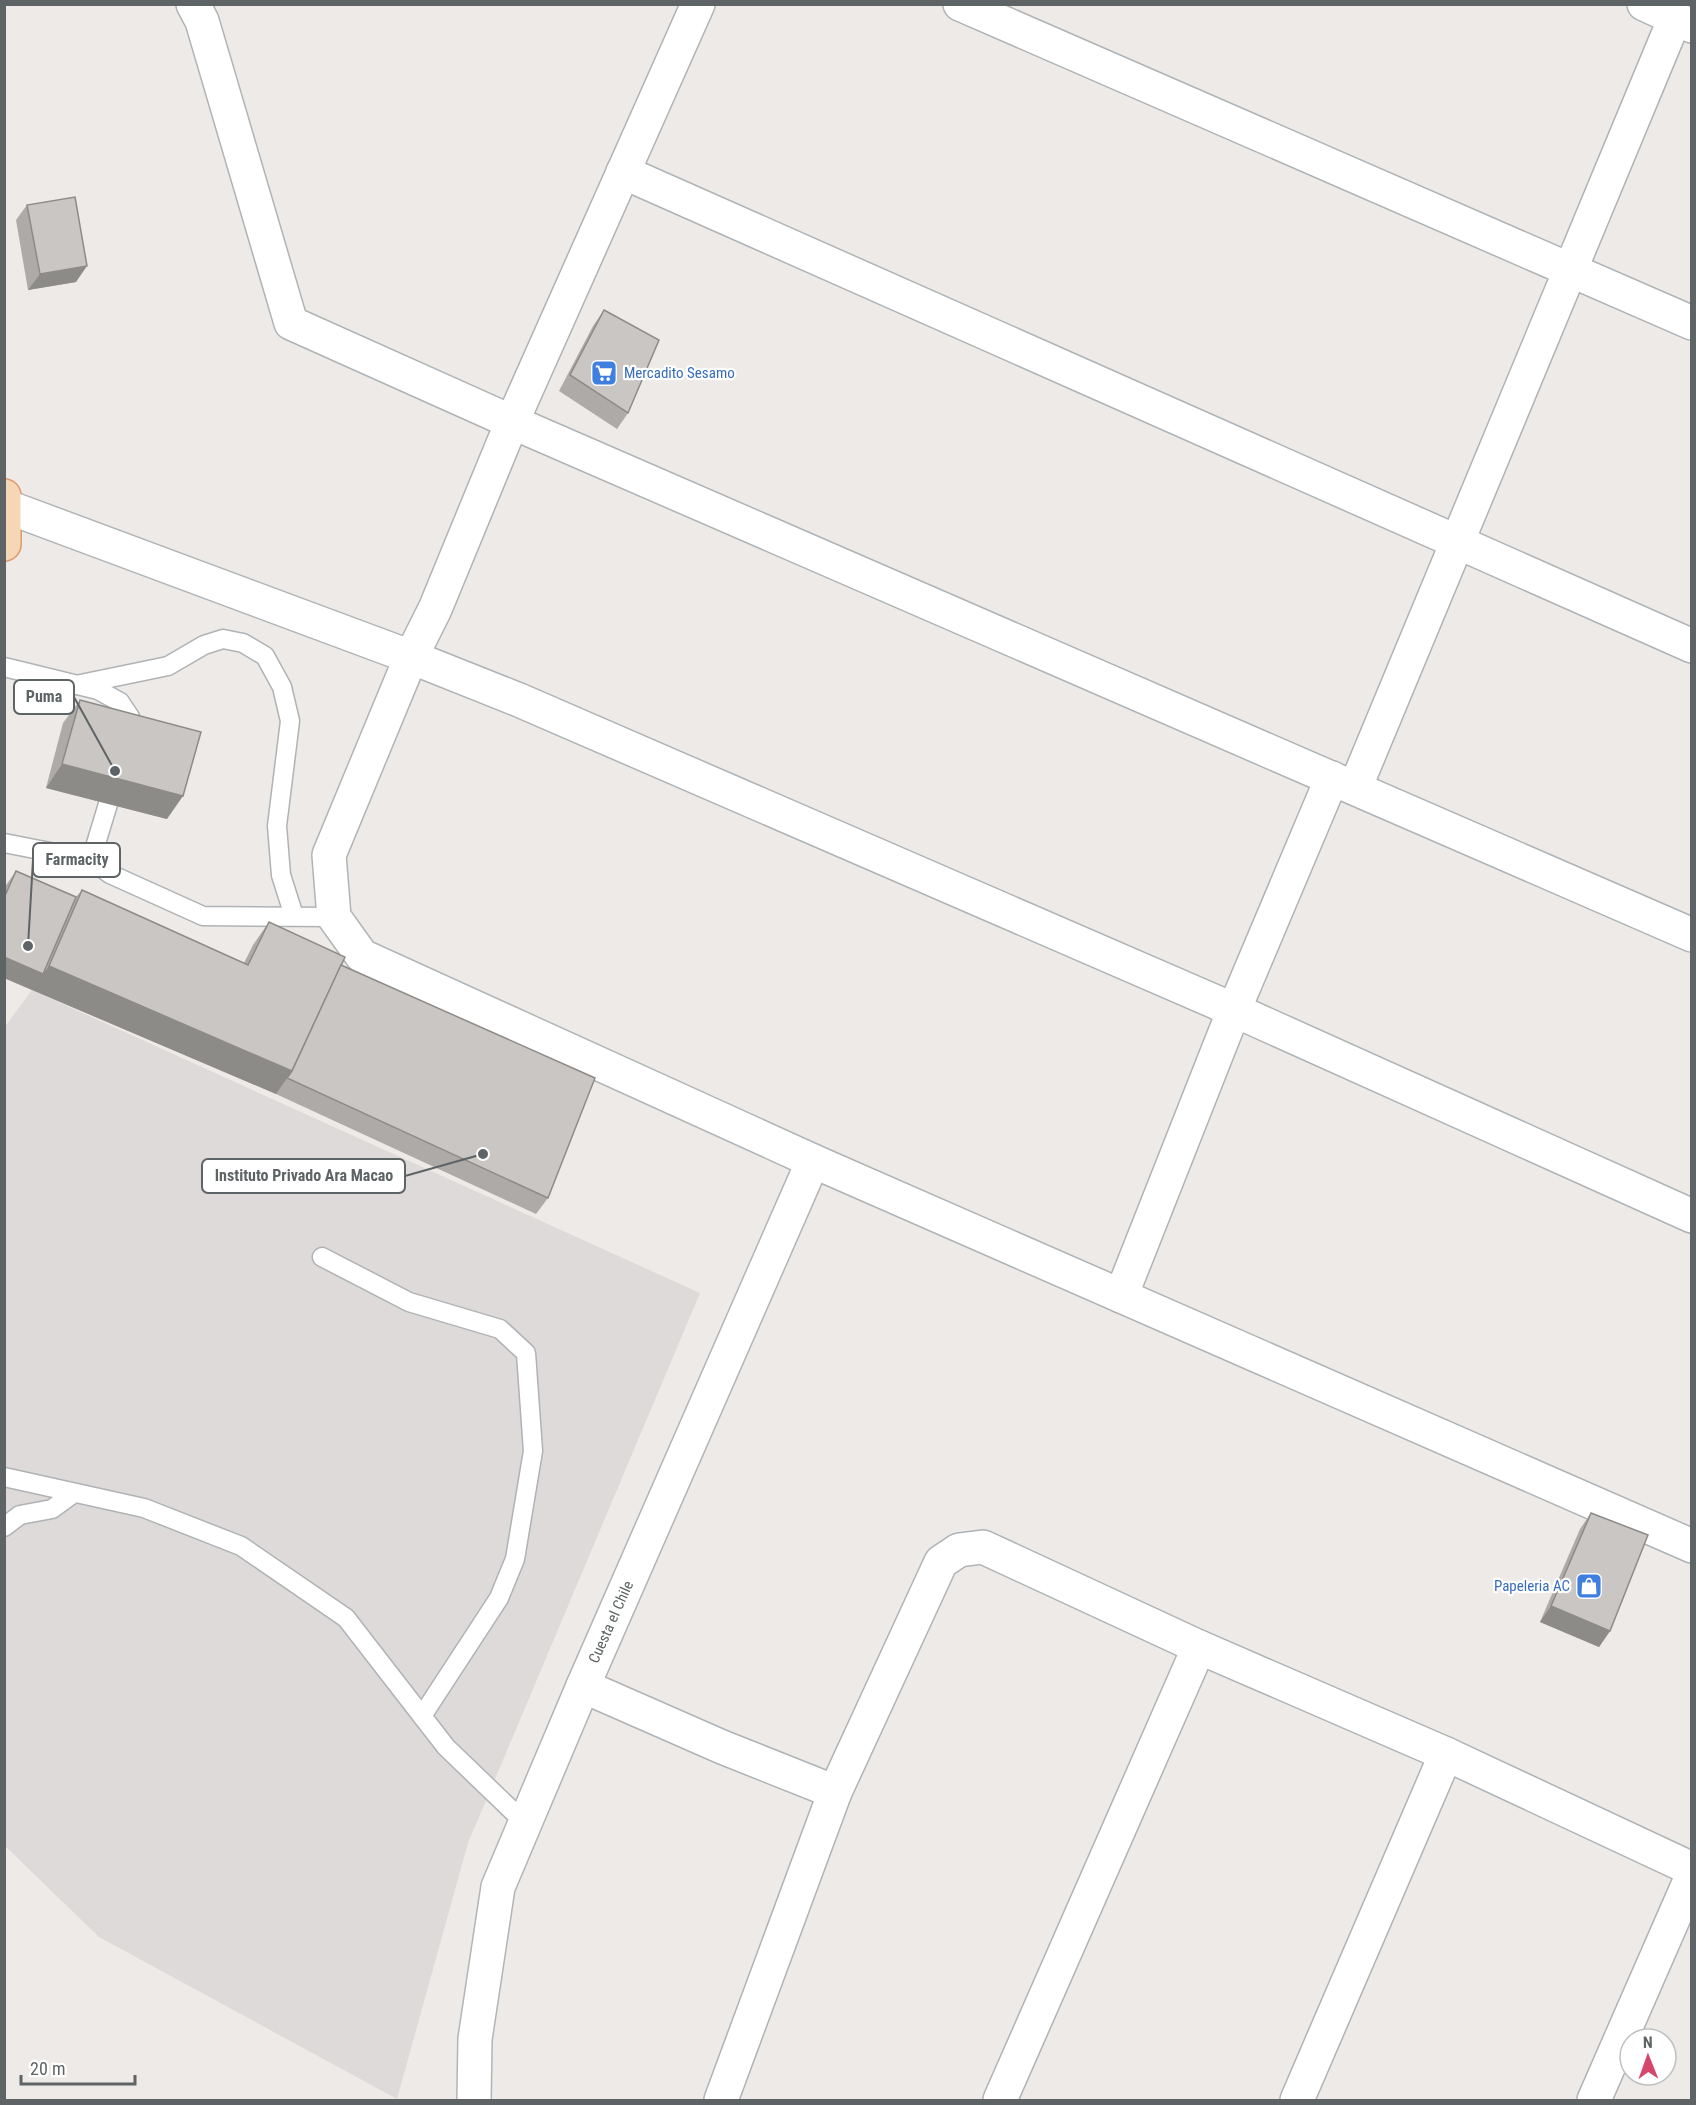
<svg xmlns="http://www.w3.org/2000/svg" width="1696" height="2105" viewBox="0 0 1696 2105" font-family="'Roboto Condensed',sans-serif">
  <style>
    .industrial { fill: #dedad9 }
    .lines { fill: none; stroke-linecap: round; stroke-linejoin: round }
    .service-casing { stroke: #afb3b5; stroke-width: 21 }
    .minor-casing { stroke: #afb3b5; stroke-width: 36 }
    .secondary-casing { stroke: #b1b5b7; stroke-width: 36 }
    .primary-casing { stroke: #e09a6e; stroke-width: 36 }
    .service { stroke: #fff; stroke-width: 18 }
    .minor { stroke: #fff; stroke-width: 33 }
    .secondary { stroke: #fff; stroke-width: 33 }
    .primary { stroke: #f5d6b5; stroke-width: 33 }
    .wall { fill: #aeaaa8 }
    .shaded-wall { fill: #8d8b88 }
    .building { fill: #cac6c3; stroke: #8d8b88; stroke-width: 1.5 }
    .labels { text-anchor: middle; stroke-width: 4.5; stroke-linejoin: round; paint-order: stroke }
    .shop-label { font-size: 15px; fill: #366cbe; stroke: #fff; text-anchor: start }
    .street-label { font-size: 15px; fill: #5e6465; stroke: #fff }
    .leader { fill: none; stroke: #5e6465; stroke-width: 2 }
    .callout-dot { fill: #5e6465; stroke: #fff; stroke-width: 2 }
    .callout { fill: #fff; stroke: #5e6465; stroke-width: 2 }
    .callout-label { font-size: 16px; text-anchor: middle; font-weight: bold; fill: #5e6465 }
  </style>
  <rect width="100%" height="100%" fill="#eeeae7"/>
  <!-- industrial -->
  <polygon class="industrial" points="32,990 700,1293 468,1843 397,2099 99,1937 5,1846 4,1028"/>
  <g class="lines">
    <defs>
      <g id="service">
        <polyline points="4,667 98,690 120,702 130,717 127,735"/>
        <polyline points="76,685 168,666 204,645 223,639 243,643 265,656 282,687 290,721 277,826 281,875 294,916"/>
        <polyline points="4,843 91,860 110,874 203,916 334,917"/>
        <polyline points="91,860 108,804"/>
        <polyline points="322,1257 409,1302 500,1329 526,1353 533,1451 515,1559 499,1598 422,1716"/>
        <polyline points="4,1477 144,1508 241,1546 346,1618 446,1747 525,1823"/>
        <polyline points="4,1527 20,1515 52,1509 74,1493"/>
      </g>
      <g id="minor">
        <polyline points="193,4 202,21 291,323 512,422 1692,935"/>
        <polyline points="698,4 512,422 435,609 411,657 519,700 1234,1010 1692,1216"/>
        <polyline points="960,4 1692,323"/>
        <polyline points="1644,4 1692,26"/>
        <polyline points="623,172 1692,646"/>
        <polyline points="1355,788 1675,18"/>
        <polyline points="813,1161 1692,1546"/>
        <polyline points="1121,1296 1234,1010 1332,778"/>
        <polyline points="583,1686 722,1747 835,1792"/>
        <polyline points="721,2100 835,1792 941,1562 959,1550 983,1547 1199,1647 1446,1754 1692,1869"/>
        <polyline points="1000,2100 1199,1647"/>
        <polyline points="1297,2100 1446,1754"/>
        <polyline points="1594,2100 1692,1876"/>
      </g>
      <polyline id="secondary" points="5,506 411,657 329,855 334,917 362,956 813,1161 583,1686 498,1887 475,2039 474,2100"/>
      <polyline id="primary" points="4,496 4,544"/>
    </defs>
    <!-- service casing -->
    <use href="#service" class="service-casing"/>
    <!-- minor casing -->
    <use href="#minor" class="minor-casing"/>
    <!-- secondary casing -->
    <use href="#secondary" class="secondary-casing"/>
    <!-- primary casing -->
    <use href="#primary" class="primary-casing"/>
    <!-- service -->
    <use href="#service" class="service"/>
    <!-- minor -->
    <use href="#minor" class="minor"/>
    <!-- secondary -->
    <use href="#secondary" class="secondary"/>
    <!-- primary -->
    <use href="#primary" class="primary"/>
  </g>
  <!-- wall -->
  <g class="wall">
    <polygon points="27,205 76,282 28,290 16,220"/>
    <polygon points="604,310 628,413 617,429 559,391 593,326"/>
    <polygon points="80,700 167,819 46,788 63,723"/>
    <polygon points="16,871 76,897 82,890 244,963 253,945 269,922 341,965 548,1198 536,1214 276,1094 4,978 4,888"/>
    <polygon points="1591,1513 1610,1631 1599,1647 1540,1622 1580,1529"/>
  </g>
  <!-- shaded-wall -->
  <g class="shaded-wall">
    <polygon points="87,266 76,282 28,290 40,274"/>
    <polygon points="62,764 183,796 167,819 46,788"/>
    <polygon points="4,957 43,974 49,966 292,1071 276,1094 4,978"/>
    <polygon points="1551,1606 1610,1631 1599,1647 1540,1622"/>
  </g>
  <!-- building -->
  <g class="building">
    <polygon points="75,197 87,266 40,274 27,205"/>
    <polygon points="604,310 659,340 628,413 570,375"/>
    <polygon points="80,700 201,732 183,796 62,764"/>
    <polygon points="16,871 76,897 43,974 4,957 4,898"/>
    <polygon points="82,890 248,965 269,922 345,957 292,1071 49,966"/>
    <polygon points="341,965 595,1078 548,1198 287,1078 292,1071"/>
    <polygon points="1591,1513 1648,1535 1610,1631 1551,1606"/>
  </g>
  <!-- icons -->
  <defs>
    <symbol id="supermarket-square" viewBox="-11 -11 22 22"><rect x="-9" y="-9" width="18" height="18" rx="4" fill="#3f7fe0" stroke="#fff"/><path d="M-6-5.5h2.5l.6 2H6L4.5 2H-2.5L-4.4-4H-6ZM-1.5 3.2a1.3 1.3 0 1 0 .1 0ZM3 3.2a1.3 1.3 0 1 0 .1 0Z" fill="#fff"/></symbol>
    <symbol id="shop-square" viewBox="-11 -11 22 22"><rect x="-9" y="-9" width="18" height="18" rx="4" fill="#3f7fe0" stroke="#fff"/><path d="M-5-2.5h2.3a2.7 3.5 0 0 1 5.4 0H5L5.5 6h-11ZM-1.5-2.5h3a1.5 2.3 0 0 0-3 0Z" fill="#fff"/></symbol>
  </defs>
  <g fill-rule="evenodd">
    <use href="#supermarket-square" x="589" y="358" width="30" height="30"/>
    <use href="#shop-square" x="1574" y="1571" width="30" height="30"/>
  </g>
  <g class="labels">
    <!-- shop labels -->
    <g class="shop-label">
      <text x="624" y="378">Mercadito Sesamo</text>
      <text x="1570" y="1591" text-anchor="end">Papeleria AC</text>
    </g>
    <!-- street labels -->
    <g class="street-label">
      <text transform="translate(611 1622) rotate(-66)" y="5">Cuesta el Chile</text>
    </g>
  </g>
  <!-- callouts -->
  <path class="leader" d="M115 771L74 697M28 946L33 860M483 1154L405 1176"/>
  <g class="callout-dot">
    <circle cx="115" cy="771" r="6"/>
    <circle cx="28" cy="946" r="6"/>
    <circle cx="483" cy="1154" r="6"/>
  </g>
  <g class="callout">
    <rect x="14" y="680" width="60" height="34" rx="6"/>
    <rect x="33" y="843" width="87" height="34" rx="6"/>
    <rect x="202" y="1159" width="203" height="34" rx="6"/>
  </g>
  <g class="callout-label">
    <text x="44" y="702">Puma</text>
    <text x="77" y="865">Farmacity</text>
    <text x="304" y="1181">Instituto Privado Ara Macao</text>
  </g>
  <!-- border -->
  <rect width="1696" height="2105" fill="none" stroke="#5e6465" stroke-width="12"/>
  <!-- north arrow -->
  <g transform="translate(1648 2057) rotate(359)"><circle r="28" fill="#ffffff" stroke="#bfc1c1" stroke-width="1.5"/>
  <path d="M0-4.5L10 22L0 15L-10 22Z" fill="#d4476b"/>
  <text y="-9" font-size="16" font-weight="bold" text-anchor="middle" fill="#5e6465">N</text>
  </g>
  <!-- scale -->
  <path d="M21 2075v9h114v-9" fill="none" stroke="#5e6465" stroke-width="3"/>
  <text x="30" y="2075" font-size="18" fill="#5e6465" stroke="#ffffff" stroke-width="4.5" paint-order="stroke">20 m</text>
</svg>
